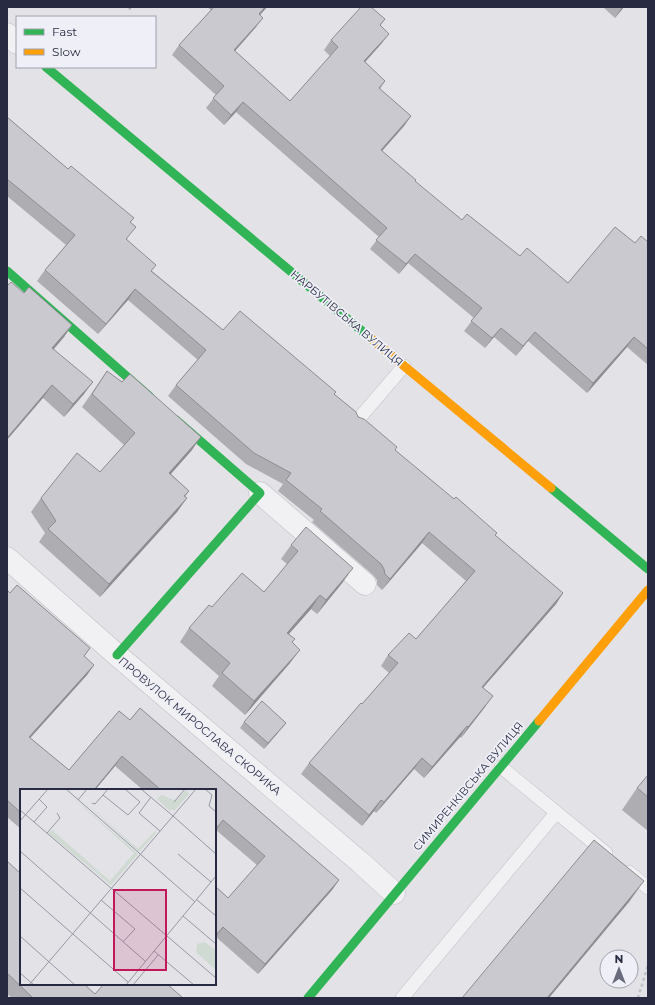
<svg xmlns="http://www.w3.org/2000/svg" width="655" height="1005" viewBox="0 0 655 1005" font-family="Montserrat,sans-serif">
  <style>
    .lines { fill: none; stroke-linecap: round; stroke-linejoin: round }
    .lane-casing { stroke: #bfbfc5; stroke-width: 14 }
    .street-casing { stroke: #bfbfc5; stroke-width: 23 }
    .path { stroke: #c0c1c7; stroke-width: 2.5; stroke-dasharray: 3 3; stroke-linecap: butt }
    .lane { stroke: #f1f1f3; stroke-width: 13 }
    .street { stroke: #f1f1f3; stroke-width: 22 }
    .fast { stroke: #30b455; stroke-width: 9 }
    .slow { stroke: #ff9f0a; stroke-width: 9 }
    .wall { fill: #adadb2 }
    .shaded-wall { fill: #8d8d91 }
    .building { fill: #c9c9cf; stroke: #8d8d91 }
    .labels { text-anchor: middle; stroke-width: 3.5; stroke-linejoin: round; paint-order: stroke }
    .street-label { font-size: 11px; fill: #282a41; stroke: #eff0f7 }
    .inset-road { fill: none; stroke: #9898a5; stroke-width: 1 }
    .view { fill: #c2185b; fill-opacity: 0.15; stroke: #c2185b; stroke-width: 2 }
    .inset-edge { fill: none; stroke: #282a41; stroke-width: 2 }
  </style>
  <rect width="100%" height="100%" fill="#e2e2e7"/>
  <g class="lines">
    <defs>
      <g id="lane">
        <polyline points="356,422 404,366"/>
        <polyline points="501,767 606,853"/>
        <polyline points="629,872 648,888"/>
        <polyline points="402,998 556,813"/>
      </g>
      <g id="street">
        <polyline points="7,34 17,43"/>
        <polyline points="260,493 365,584"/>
        <polyline points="7,558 117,655 360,862 394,893"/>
      </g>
    </defs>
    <!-- lane casing -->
    <use href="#lane" class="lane-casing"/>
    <!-- street casing -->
    <use href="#street" class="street-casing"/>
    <!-- path -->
    <polyline class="path" points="638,998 648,965"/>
    <!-- lane -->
    <use href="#lane" class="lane"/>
    <!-- street -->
    <use href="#street" class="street"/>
    <!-- fast -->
    <g class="fast">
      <polyline points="46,67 368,336"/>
      <polyline points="7,271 150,397"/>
      <polyline points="551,488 648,569"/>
      <polyline points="117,655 260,493 176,420"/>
      <polyline points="308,998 539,721"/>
    </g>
    <!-- slow -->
    <g class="slow">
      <polyline points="368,336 551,488"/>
      <polyline points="539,721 648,590"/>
    </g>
  </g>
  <!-- wall -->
  <g class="wall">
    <polygon points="127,7 132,7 130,10"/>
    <polygon points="207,7 267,7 260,15 256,27 235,51 290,101 330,56 324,50 331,40 385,19 380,26 382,43 365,62 385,81 380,89 411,116 404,126 382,151 415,182 462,220 520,256 568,283 635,243 648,242 648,365 627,347 587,393 528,341 516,356 494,337 485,348 464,331 474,318 408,263 399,274 370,249 379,237 236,112 224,125 206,108 216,95 172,55 179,45 211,10"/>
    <polygon points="603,7 624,7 615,18"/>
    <polygon points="7,117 68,169 134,218 131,222 127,239 152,271 223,330 334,394 395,450 563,593 556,604 483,688 485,707 461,738 460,737 424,778 414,769 376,813 374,811 362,826 301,774 309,763 362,704 389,673 381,666 388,655 416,639 466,581 422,543 382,590 377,585 377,580 373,575 312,522 314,520 278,491 283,484 246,464 168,396 176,385 198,360 128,300 98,334 37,281 45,270 66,245 7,196"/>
    <polygon points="24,293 72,325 64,337 54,349 84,394 64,417 43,398"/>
    <polygon points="107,371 192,450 171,474 189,491 185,497 187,498 177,512 100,597 39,542 45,533 31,512 41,498 100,472 124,445 82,407"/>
    <polygon points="291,545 343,582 317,614 311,609 289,634 292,643 290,663 245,715 212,686 219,676 180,642 189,628 212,607 264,592 287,564 281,559"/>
    <polygon points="17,585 90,648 84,657 94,665 87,675 30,738 69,770 119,711 130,720 140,708 339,880 332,890 258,974 216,937 215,938 215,886 228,898 257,865 216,830 215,832 215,790 143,790 115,766 95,790 21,790 21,829 7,817 7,590 10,593"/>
    <polygon points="244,722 286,723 282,728 264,749 240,728"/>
    <polygon points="648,775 648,831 622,810 637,788"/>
    <polygon points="7,861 21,984 95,994 183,998 12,998 7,994"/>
  </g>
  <!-- shaded-wall -->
  <g class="shaded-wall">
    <polygon points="265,7 267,7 252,24 259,14"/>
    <polygon points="622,7 624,7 615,18"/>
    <polygon points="263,18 256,27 227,60 234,50"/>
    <polygon points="389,34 382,43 357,71 364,61"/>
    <polygon points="243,102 236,112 224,125 231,115"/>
    <polygon points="411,116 404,126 374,160 381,150"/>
    <polygon points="415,254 408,263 399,274 406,264"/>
    <polygon points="135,289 128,300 98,334 106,324"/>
    <polygon points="72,325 64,337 44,360 52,348"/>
    <polygon points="501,328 494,337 485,348 492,338"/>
    <polygon points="535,332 528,341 516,356 523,346"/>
    <polygon points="634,337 627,347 587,393 593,383"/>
    <polygon points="93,382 84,394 64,417 73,404"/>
    <polygon points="52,385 43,398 7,440 7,438"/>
    <polygon points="201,437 192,450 160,486 169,473"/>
    <polygon points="187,498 177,512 100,597 109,584"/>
    <polygon points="429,532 422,543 382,590 390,579"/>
    <polygon points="353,568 343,582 317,614 326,600"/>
    <polygon points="563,593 556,604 474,698 482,687"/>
    <polygon points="320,595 311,609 278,646 287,633"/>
    <polygon points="300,650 290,663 245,715 254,701"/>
    <polygon points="94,665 87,675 22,747 29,737"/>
    <polygon points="493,696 485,707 461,738 468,727"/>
    <polygon points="286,723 282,728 264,749 268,743"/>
    <polygon points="467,726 460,737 424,778 432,767"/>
    <polygon points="122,756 115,766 95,790 94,790"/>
    <polygon points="422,758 414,769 376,813 384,802"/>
    <polygon points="381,800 374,811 362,826 369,815"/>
    <polygon points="223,820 216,830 215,832 215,830"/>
    <polygon points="339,880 332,890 258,974 265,964"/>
    <polygon points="644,881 629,902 549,998 547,998"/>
    <polygon points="223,927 215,938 215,936"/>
  </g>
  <!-- building -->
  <g class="building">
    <polygon points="214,7 265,7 259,14 263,18 234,50 290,101 338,47 331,40 361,7 371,7 385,19 380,25 389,34 364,61 385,81 379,88 411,116 381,150 416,180 415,181 462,220 467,214 520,256 527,248 568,283 615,227 635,243 641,236 648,242 648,349 634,337 593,383 535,332 523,346 501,328 492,338 471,321 482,308 415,254 406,264 376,240 387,228 243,102 231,115 213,98 224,86 179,45"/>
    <polygon points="7,117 68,169 71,166 134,218 130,222 136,227 126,239 156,265 151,271 223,330 240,311 336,392 334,394 356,412 358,417 364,419 397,447 395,450 454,499 456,497 497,533 495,535 563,593 482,687 493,696 468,727 467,726 432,767 422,758 384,802 381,800 369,815 309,763 361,703 362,704 398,663 388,655 409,633 416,639 475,571 429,532 390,579 385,574 384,569 381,564 320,511 322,509 286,480 291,473 254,453 176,385 206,350 135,289 106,324 45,270 75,235 7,179"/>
    <polygon points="11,282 24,293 29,287 72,325 52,348 93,382 73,404 52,385 7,438 7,286"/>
    <polygon points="107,371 122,382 130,374 201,437 169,473 189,491 184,496 187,498 109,584 48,529 56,521 41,498 77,453 100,472 135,433 92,394"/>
    <polygon points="306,527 353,568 326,600 320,595 287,633 295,639 292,642 300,650 254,701 222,673 230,663 189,628 209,605 212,607 242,573 264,592 298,551 291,545"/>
    <polygon points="17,585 90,648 84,656 94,665 29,737 69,770 119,711 130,720 140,708 339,880 265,964 223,927 215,936 215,886 228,898 265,856 223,820 215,830 215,790 161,790 122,756 94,790 21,790 21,813 7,800 7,590 10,593"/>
    <polygon points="262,701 286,723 268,743 244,722"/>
    <polygon points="648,775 648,797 637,788"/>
    <polygon points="594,840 644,881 547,998 462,998"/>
    <polygon points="7,861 21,874 21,924 20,925 21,926 21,984 84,984 95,994 104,984 167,984 183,998 33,998 7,973"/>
  </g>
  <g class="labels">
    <!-- street labels -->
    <g class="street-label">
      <text transform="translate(347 318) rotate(40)" y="4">НАРБУТІВСЬКА ВУЛИЦЯ</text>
      <text transform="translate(200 726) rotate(40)" y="4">ПРОВУЛОК МИРОСЛАВА СКОРИКА</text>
      <text transform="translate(468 786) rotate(-50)" y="4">СИМИРЕНКІВСЬКА ВУЛИЦЯ</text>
    </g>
  </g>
  <!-- overview -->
  <g transform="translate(20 789)">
    <rect width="196" height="196" fill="#e2e2e7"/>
    <path d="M43,0l75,65 -27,31 -63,-52 4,-3 58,51 24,-28zM166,1l3,4 -15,17 -2,-2 -2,2 -13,-12 5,-4 14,6zM61,10l57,50 17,-18 1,2 -17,19zM184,153l12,8v20l-20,-18 1,-8z" fill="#cfdad2"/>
    <path class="inset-road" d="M46,0l129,113M88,0l-5,6 25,20 12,-13 -15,-13M121,0l32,27 23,-27M185,0l7,6 -3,11 7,6M131,8l-12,16 21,18M58,11l9,-11M154,13l11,-13M72,14l3,1 8,-9M0,21l196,168M0,32l28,-32M14,33l13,-15 -8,-8M27,44l13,-15 -3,-5M0,62l125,110M158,65l33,28M0,99l108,94M81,111l34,29 -12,13M177,111l19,16M163,127l33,28M0,147l55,49M134,162l40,34M0,184l14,12M9,196l144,-169 43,38M106,196l90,-109M113,196l25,-30"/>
    <path class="view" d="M94,101h52v80h-52z"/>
    <rect width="196" height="196" class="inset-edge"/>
  </g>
  <!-- border -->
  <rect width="655" height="1005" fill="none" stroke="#282a41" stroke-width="16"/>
  <!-- legend -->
  <rect x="16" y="16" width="140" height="52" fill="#eff0f7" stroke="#9fa1ae"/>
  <rect x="24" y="29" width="20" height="6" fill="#30b455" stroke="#9fa1ae"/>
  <text x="52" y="36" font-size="12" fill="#282a41">Fast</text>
  <rect x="24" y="49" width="20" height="6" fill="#ff9f0a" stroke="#9fa1ae"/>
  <text x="52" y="56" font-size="12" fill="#282a41">Slow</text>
  <!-- north arrow -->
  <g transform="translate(619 969)"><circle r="19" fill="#eff0f7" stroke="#9fa1ae"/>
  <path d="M0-3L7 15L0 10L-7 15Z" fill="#696a7b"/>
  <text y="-6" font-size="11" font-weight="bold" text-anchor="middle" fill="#282a41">N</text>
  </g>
</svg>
